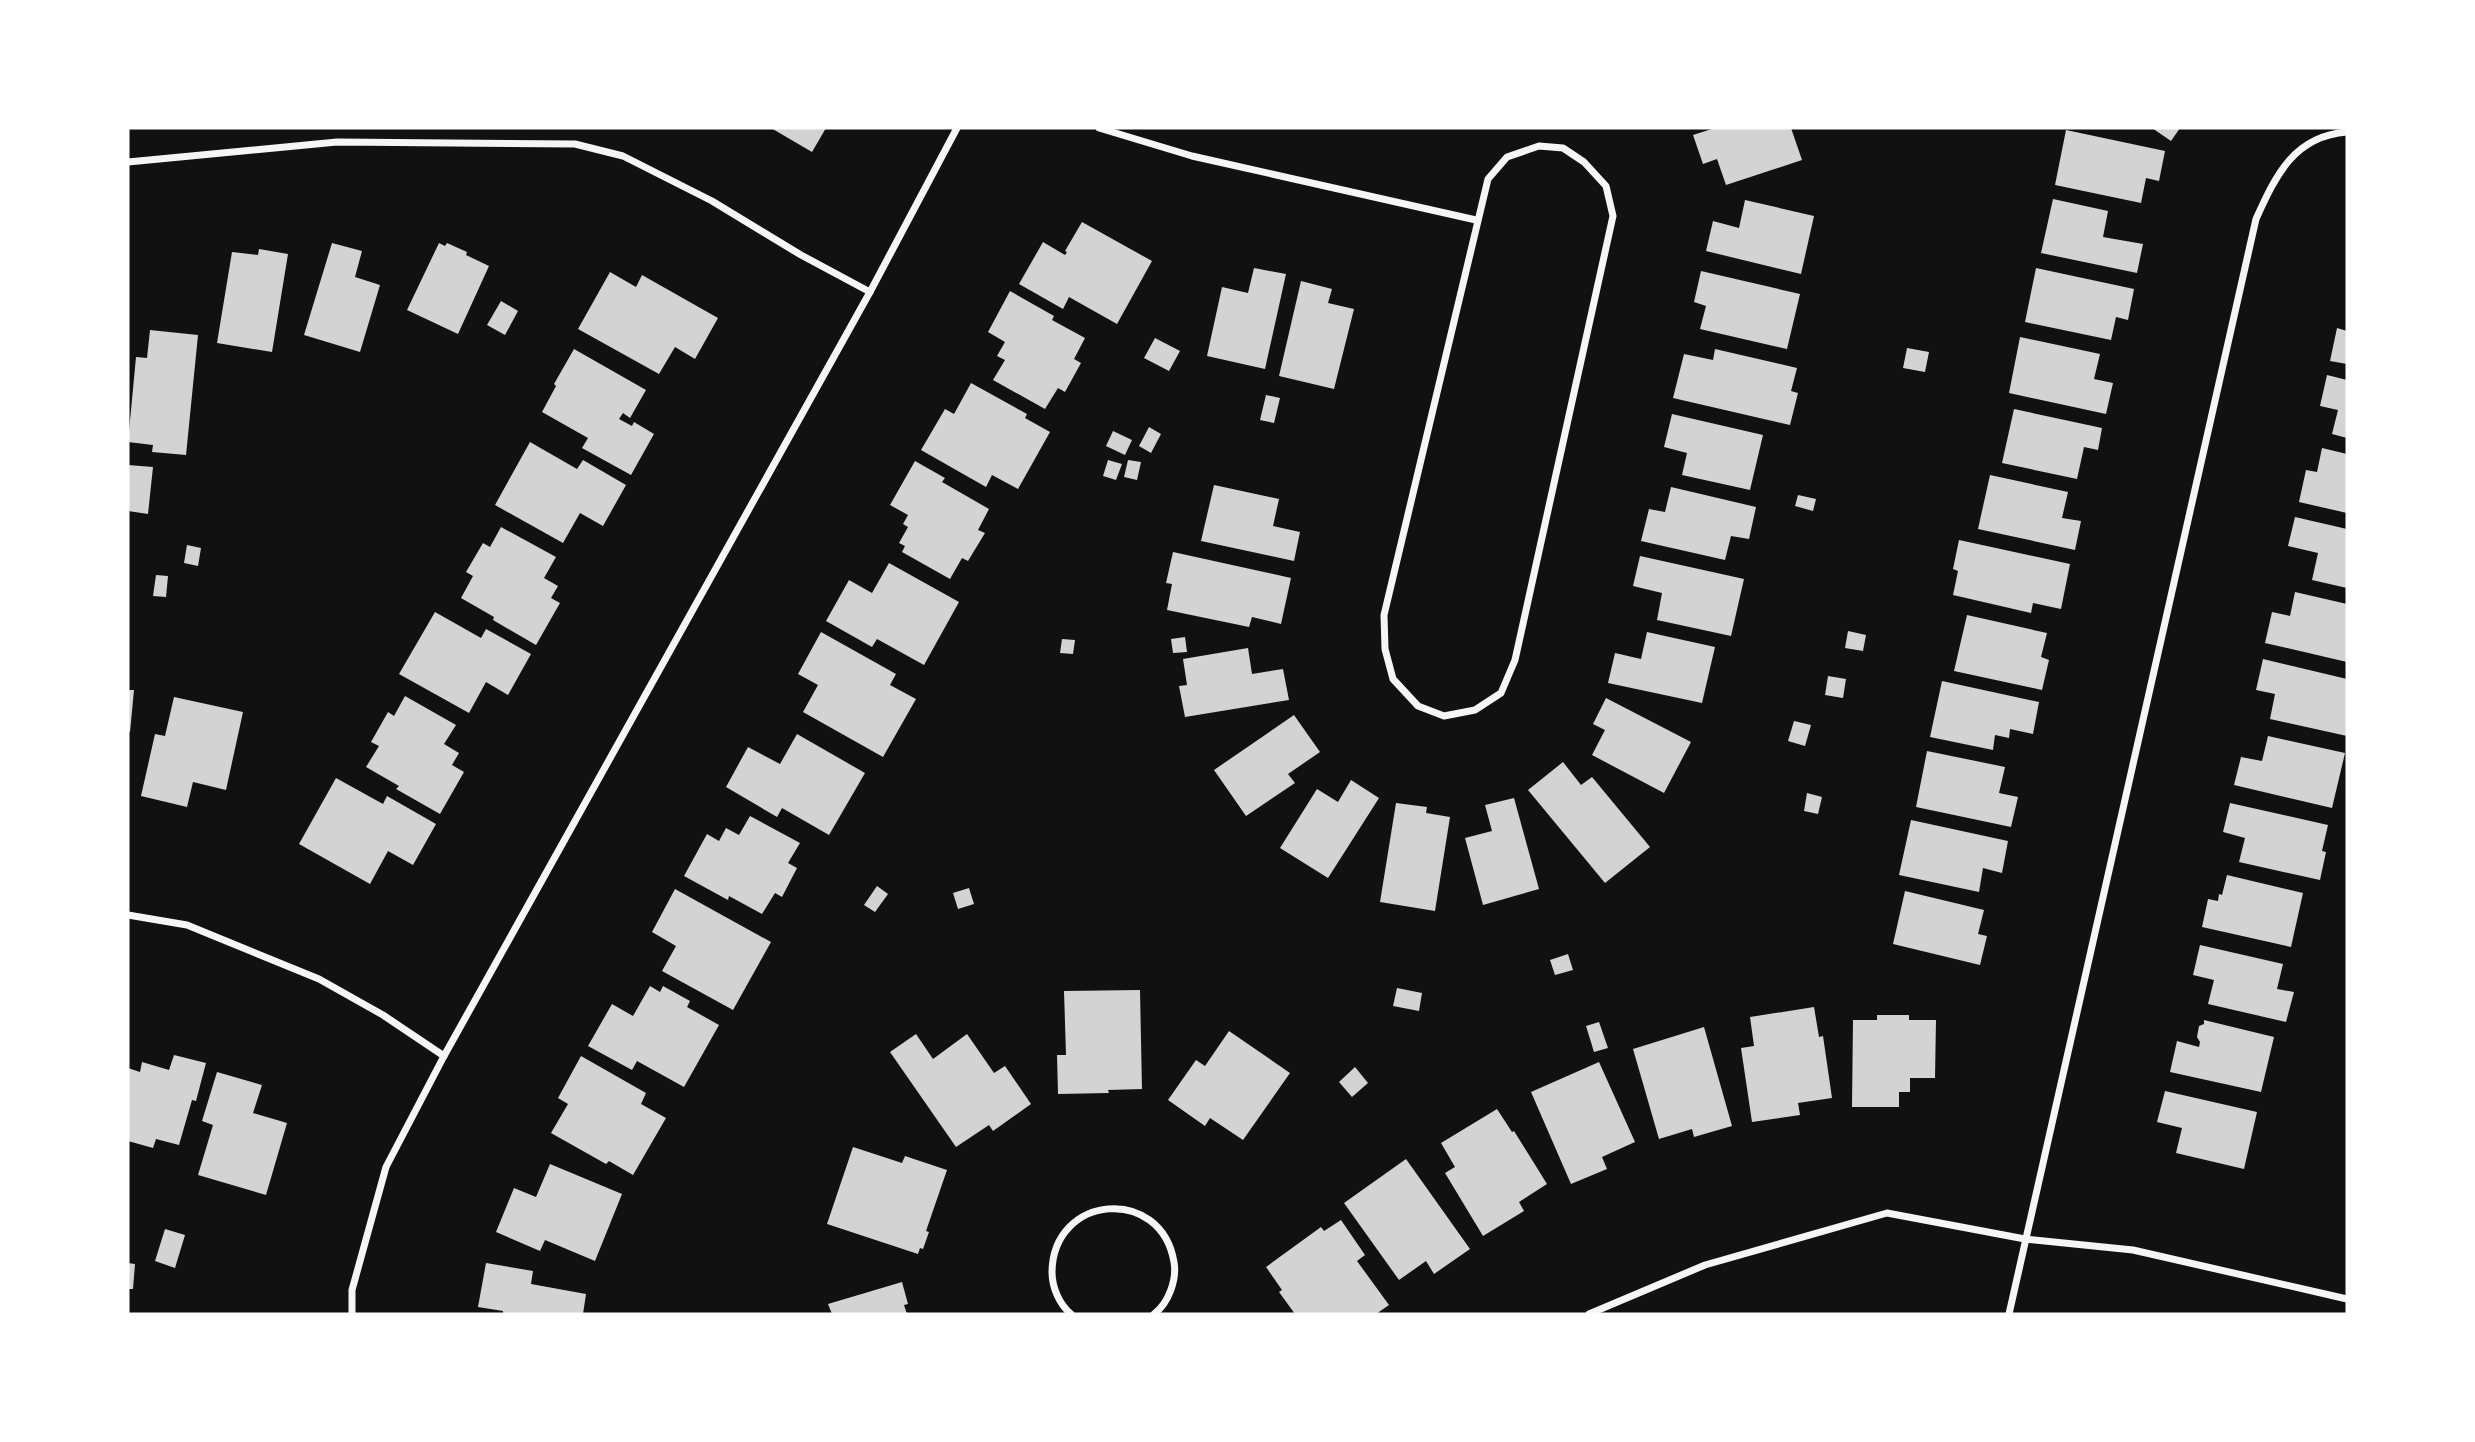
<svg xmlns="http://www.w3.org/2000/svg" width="2475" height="1442" viewBox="0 0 2475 1442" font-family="'Source Sans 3',sans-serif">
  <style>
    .building { fill: #d3d3d3 }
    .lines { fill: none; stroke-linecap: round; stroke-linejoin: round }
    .minor { stroke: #f5f5f5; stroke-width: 7 }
  </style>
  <rect width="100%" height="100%" fill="#111"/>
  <!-- building -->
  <g class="building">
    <polygon points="771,128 826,128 812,152"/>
    <polygon points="1715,128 1791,128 1802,160 1726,185 1717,159 1703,164 1693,135"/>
    <polygon points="2152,128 2180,128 2171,141"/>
    <polygon points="2066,130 2165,151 2159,181 2146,178 2141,203 2055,185"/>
    <polygon points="2053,199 2108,211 2103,237 2143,244 2137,273 2041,253"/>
    <polygon points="1745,200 1814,216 1801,274 1706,251 1713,221 1739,228"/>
    <polygon points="1082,222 1152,261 1117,324 1069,297 1063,309 1019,284 1043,242 1065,255 1067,252 1065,251"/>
    <polygon points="332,243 362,251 355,277 380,285 360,352 304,335"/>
    <polygon points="439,243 445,246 447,243 467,252 466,255 489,266 458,334 407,310"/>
    <polygon points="259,249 288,254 272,352 217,343 232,252 258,255"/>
    <polygon points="1254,268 1286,274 1265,369 1207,356 1222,287 1248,293"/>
    <polygon points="2036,268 2134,289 2128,320 2116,317 2111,340 2025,322"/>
    <polygon points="1701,271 1800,294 1787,349 1700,329 1706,306 1694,302"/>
    <polygon points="610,272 636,287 642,275 718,318 695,359 675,347 659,374 578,329"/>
    <polygon points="1301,281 1332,289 1328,303 1354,309 1334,389 1279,376"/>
    <polygon points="1010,291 1054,316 1052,320 1085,338 1074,359 1081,363 1065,392 1058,388 1045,409 993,380 1005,360 997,356 1005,342 988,332"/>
    <polygon points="501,301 518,311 505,335 487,325"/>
    <polygon points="2337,328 2347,331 2347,364 2330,361"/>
    <polygon points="150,330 198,335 186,455 152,452 153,445 128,442 136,357 147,358"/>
    <polygon points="2020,337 2100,354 2094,379 2113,383 2106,414 2009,393"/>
    <polygon points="1155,338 1180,351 1169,371 1144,358"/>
    <polygon points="1907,348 1929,352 1925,372 1903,368"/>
    <polygon points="574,349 646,390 630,418 623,413 619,419 632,426 634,422 654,434 631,475 582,448 588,438 542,412 556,386 554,384"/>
    <polygon points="1715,349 1797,368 1791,391 1798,393 1790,425 1673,398 1684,354 1713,360"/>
    <polygon points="2327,375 2347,380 2347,438 2332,434 2338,410 2320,406"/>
    <polygon points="971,383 1027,414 1025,418 1050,432 1018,489 992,475 986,487 921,450 945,409 954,414"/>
    <polygon points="1266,395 1280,398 1274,423 1260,420"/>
    <polygon points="2014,409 2102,428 2098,450 2084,447 2077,479 2002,463"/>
    <polygon points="1672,414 1763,435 1750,490 1682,475 1687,453 1664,447"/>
    <polygon points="1149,427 1161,434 1151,453 1139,446"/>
    <polygon points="1113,431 1132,440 1125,455 1106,446"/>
    <polygon points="530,442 577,469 583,460 626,485 603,526 580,513 563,543 495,505"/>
    <polygon points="2322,448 2347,454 2347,513 2299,502 2306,470 2317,472"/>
    <polygon points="1108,460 1122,464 1116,480 1103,476"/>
    <polygon points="1128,460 1141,462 1137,480 1124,477"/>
    <polygon points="915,461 945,478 942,482 989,509 978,530 985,533 968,561 962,558 950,579 902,552 905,546 899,543 908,527 903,524 908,515 890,505"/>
    <polygon points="128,465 153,467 148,514 128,511"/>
    <polygon points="1990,475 2068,492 2062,518 2081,521 2075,550 1978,529"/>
    <polygon points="1214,485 1279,499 1273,526 1300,532 1294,561 1201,541"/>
    <polygon points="1671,487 1756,507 1749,539 1731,536 1725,560 1641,541 1649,509 1665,512"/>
    <polygon points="1798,495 1816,499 1813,511 1795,506"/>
    <polygon points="2295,517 2347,529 2347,588 2312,580 2318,553 2288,546"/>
    <polygon points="501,527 556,557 544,578 558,586 551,598 560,603 536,645 493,620 494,617 461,598 473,576 466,572 483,543 490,547"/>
    <polygon points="1959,540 2070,564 2061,609 2033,603 2031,613 1953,595 1958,571 1953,569"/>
    <polygon points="187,545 201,548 198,566 184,563"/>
    <polygon points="1173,552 1291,578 1281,624 1252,617 1249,627 1167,610 1172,584 1166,583"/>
    <polygon points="1640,556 1744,579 1731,636 1657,620 1662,593 1633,586"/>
    <polygon points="889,563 959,602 924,665 877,639 872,647 826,621 849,580 872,593"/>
    <polygon points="156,575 168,576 166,597 153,596"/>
    <polygon points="2295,592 2347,604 2347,662 2265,643 2272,612 2290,616"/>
    <polygon points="435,612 481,638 486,629 531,654 508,695 486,682 469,713 399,674"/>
    <polygon points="1967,615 2047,633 2041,657 2049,660 2042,690 1954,671"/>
    <polygon points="1848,631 1866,635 1863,651 1845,648"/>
    <polygon points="821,632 896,674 890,685 916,699 883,757 803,712 818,685 798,674"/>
    <polygon points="1647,632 1715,647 1702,703 1608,683 1615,653 1641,659"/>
    <polygon points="1185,637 1187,652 1173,653 1171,639"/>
    <polygon points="1062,639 1075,640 1073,654 1060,653"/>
    <polygon points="1248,648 1252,674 1283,669 1289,700 1185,717 1179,686 1187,685 1183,659"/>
    <polygon points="2263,659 2347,679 2347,736 2270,719 2275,694 2256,690"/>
    <polygon points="1828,676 1846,679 1843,698 1825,695"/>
    <polygon points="1942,681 2039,702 2033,734 2010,729 2009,738 1995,735 1993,750 1930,737"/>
    <polygon points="128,690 134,690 130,732 128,732"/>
    <polygon points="405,696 456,725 444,744 459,753 452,765 464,772 440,814 396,789 399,786 366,767 379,746 371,742 388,712 394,716"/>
    <polygon points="174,697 243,712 226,790 193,782 187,807 141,796 155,734 165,736"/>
    <polygon points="1606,698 1691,742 1664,793 1592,755 1605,730 1593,724"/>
    <polygon points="1294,715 1320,752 1288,774 1295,783 1246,816 1214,770"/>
    <polygon points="1794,721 1811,725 1805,746 1788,741"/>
    <polygon points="797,734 865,773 829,835 782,808 777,817 726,787 748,747 780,764"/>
    <polygon points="2268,736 2345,753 2332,808 2234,785 2241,757 2262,761"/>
    <polygon points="1927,751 2005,767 1999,793 2018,797 2011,827 1916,807"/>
    <polygon points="1563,762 1581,785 1592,777 1650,847 1605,883 1528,790"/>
    <polygon points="336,778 383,804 387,796 436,824 413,865 388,851 370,884 299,844"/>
    <polygon points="1351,780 1379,798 1328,878 1280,848 1317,789 1338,802"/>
    <polygon points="1807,793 1822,797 1818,814 1804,811"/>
    <polygon points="1514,798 1539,889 1483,905 1465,838 1492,831 1485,805"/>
    <polygon points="1396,803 1427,807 1426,813 1450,817 1435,911 1380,902"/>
    <polygon points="2230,803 2328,825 2322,851 2326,852 2320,880 2239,862 2245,838 2223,832"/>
    <polygon points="750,816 800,843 788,863 797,868 782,897 775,893 762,914 729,896 728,900 684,876 707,834 719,841 726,828 739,835"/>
    <polygon points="1911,820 2008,841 2002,873 1983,868 1979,892 1899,875"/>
    <polygon points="2227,875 2303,893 2291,947 2202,927 2208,899 2218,901 2219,894 2222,895"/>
    <polygon points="877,886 888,894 875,912 864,905"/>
    <polygon points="969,888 974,904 958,909 953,893"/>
    <polygon points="675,889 771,942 733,1010 662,971 676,946 652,932"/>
    <polygon points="1905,891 1984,910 1978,934 1987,936 1980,965 1893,944"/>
    <polygon points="2200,945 2283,964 2277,989 2294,992 2286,1022 2208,1004 2214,980 2193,975"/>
    <polygon points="1568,954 1573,970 1555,975 1550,960"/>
    <polygon points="650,986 660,992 663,986 690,1001 687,1007 719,1025 684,1087 637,1061 632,1070 588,1046 612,1004 633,1016"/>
    <polygon points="1397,988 1422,993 1419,1011 1393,1006"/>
    <polygon points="1140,990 1142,1089 1108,1090 1109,1093 1058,1094 1057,1055 1066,1055 1064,991"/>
    <polygon points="1814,1007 1819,1037 1823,1036 1832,1098 1798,1103 1800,1115 1752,1122 1741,1048 1754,1046 1750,1017"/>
    <polygon points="1877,1015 1909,1015 1909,1020 1936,1020 1935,1078 1910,1078 1910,1092 1899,1092 1899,1107 1852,1107 1853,1020 1877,1020"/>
    <polygon points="2204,1020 2274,1037 2261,1092 2170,1072 2177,1041 2199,1047 2200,1042 2197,1037 2199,1026 2204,1024"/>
    <polygon points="1599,1022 1608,1048 1594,1052 1586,1026"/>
    <polygon points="1704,1027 1732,1126 1694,1137 1692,1129 1659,1139 1633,1049"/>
    <polygon points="1229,1031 1290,1073 1243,1140 1210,1118 1205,1126 1168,1100 1196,1060 1205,1066"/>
    <polygon points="916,1034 933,1059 967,1034 994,1073 1005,1066 1031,1104 993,1131 989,1125 956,1147 890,1052"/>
    <polygon points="174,1055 206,1063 196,1101 192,1100 179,1145 156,1139 153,1148 128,1141 128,1068 140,1072 142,1062 169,1070"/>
    <polygon points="581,1056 646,1093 641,1104 666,1118 633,1175 609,1161 606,1164 551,1133 568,1104 558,1098"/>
    <polygon points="1599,1062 1635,1142 1602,1157 1607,1169 1571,1184 1531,1092"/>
    <polygon points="1355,1067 1368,1083 1352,1097 1339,1082"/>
    <polygon points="217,1072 262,1085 253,1113 287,1123 266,1195 198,1175 213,1125 202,1121"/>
    <polygon points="2165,1091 2257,1112 2244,1169 2176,1153 2182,1128 2157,1122"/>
    <polygon points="1497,1109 1512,1132 1514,1131 1547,1184 1519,1202 1524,1211 1483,1236 1445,1173 1455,1167 1441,1143"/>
    <polygon points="853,1147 902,1163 905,1156 947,1170 926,1231 929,1232 923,1249 920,1248 918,1254 827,1224"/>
    <polygon points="1406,1159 1470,1249 1434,1274 1426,1261 1399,1280 1344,1203"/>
    <polygon points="550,1164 622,1194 595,1261 545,1240 540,1251 496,1232 514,1188 536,1197"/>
    <polygon points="1341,1220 1365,1255 1357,1261 1389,1305 1376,1314 1295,1314 1279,1292 1282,1290 1266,1267 1321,1227 1324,1231"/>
    <polygon points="165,1229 185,1235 175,1268 155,1261"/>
    <polygon points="128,1263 135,1264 133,1289 128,1289"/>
    <polygon points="486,1263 533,1271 531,1284 586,1294 583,1314 503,1314 503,1311 478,1307"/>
    <polygon points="902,1282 908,1304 904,1305 907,1314 832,1314 828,1304"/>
  </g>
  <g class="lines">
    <!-- minor -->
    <g class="minor">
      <polyline points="1099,128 1192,156 1476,220"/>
      <polygon points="1539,146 1563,148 1584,162 1606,186 1613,216 1515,660 1501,693 1475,710 1444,716 1418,706 1393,679 1385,649 1384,615 1488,179 1507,157"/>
      <polyline points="128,162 337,142 575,144 623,156 712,201 801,255 870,292"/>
      <polyline points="128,915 187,925 319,979 383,1015 444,1056"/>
      <polyline points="352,1314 352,1290 386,1167 444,1056 870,292 957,128"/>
      <path d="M1071,1314c-12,-10 -19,-27 -19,-42 1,-78 109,-87 122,-10 3,17 -5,41 -20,52"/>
      <polyline points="1589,1314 1705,1265 1887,1213 2025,1239 2133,1250 2347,1299"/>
      <path d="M2009,1314l247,-1095c20,-44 38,-83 91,-87"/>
    </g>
  </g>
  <!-- border -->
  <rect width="2475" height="1442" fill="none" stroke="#ffffff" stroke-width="259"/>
</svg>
